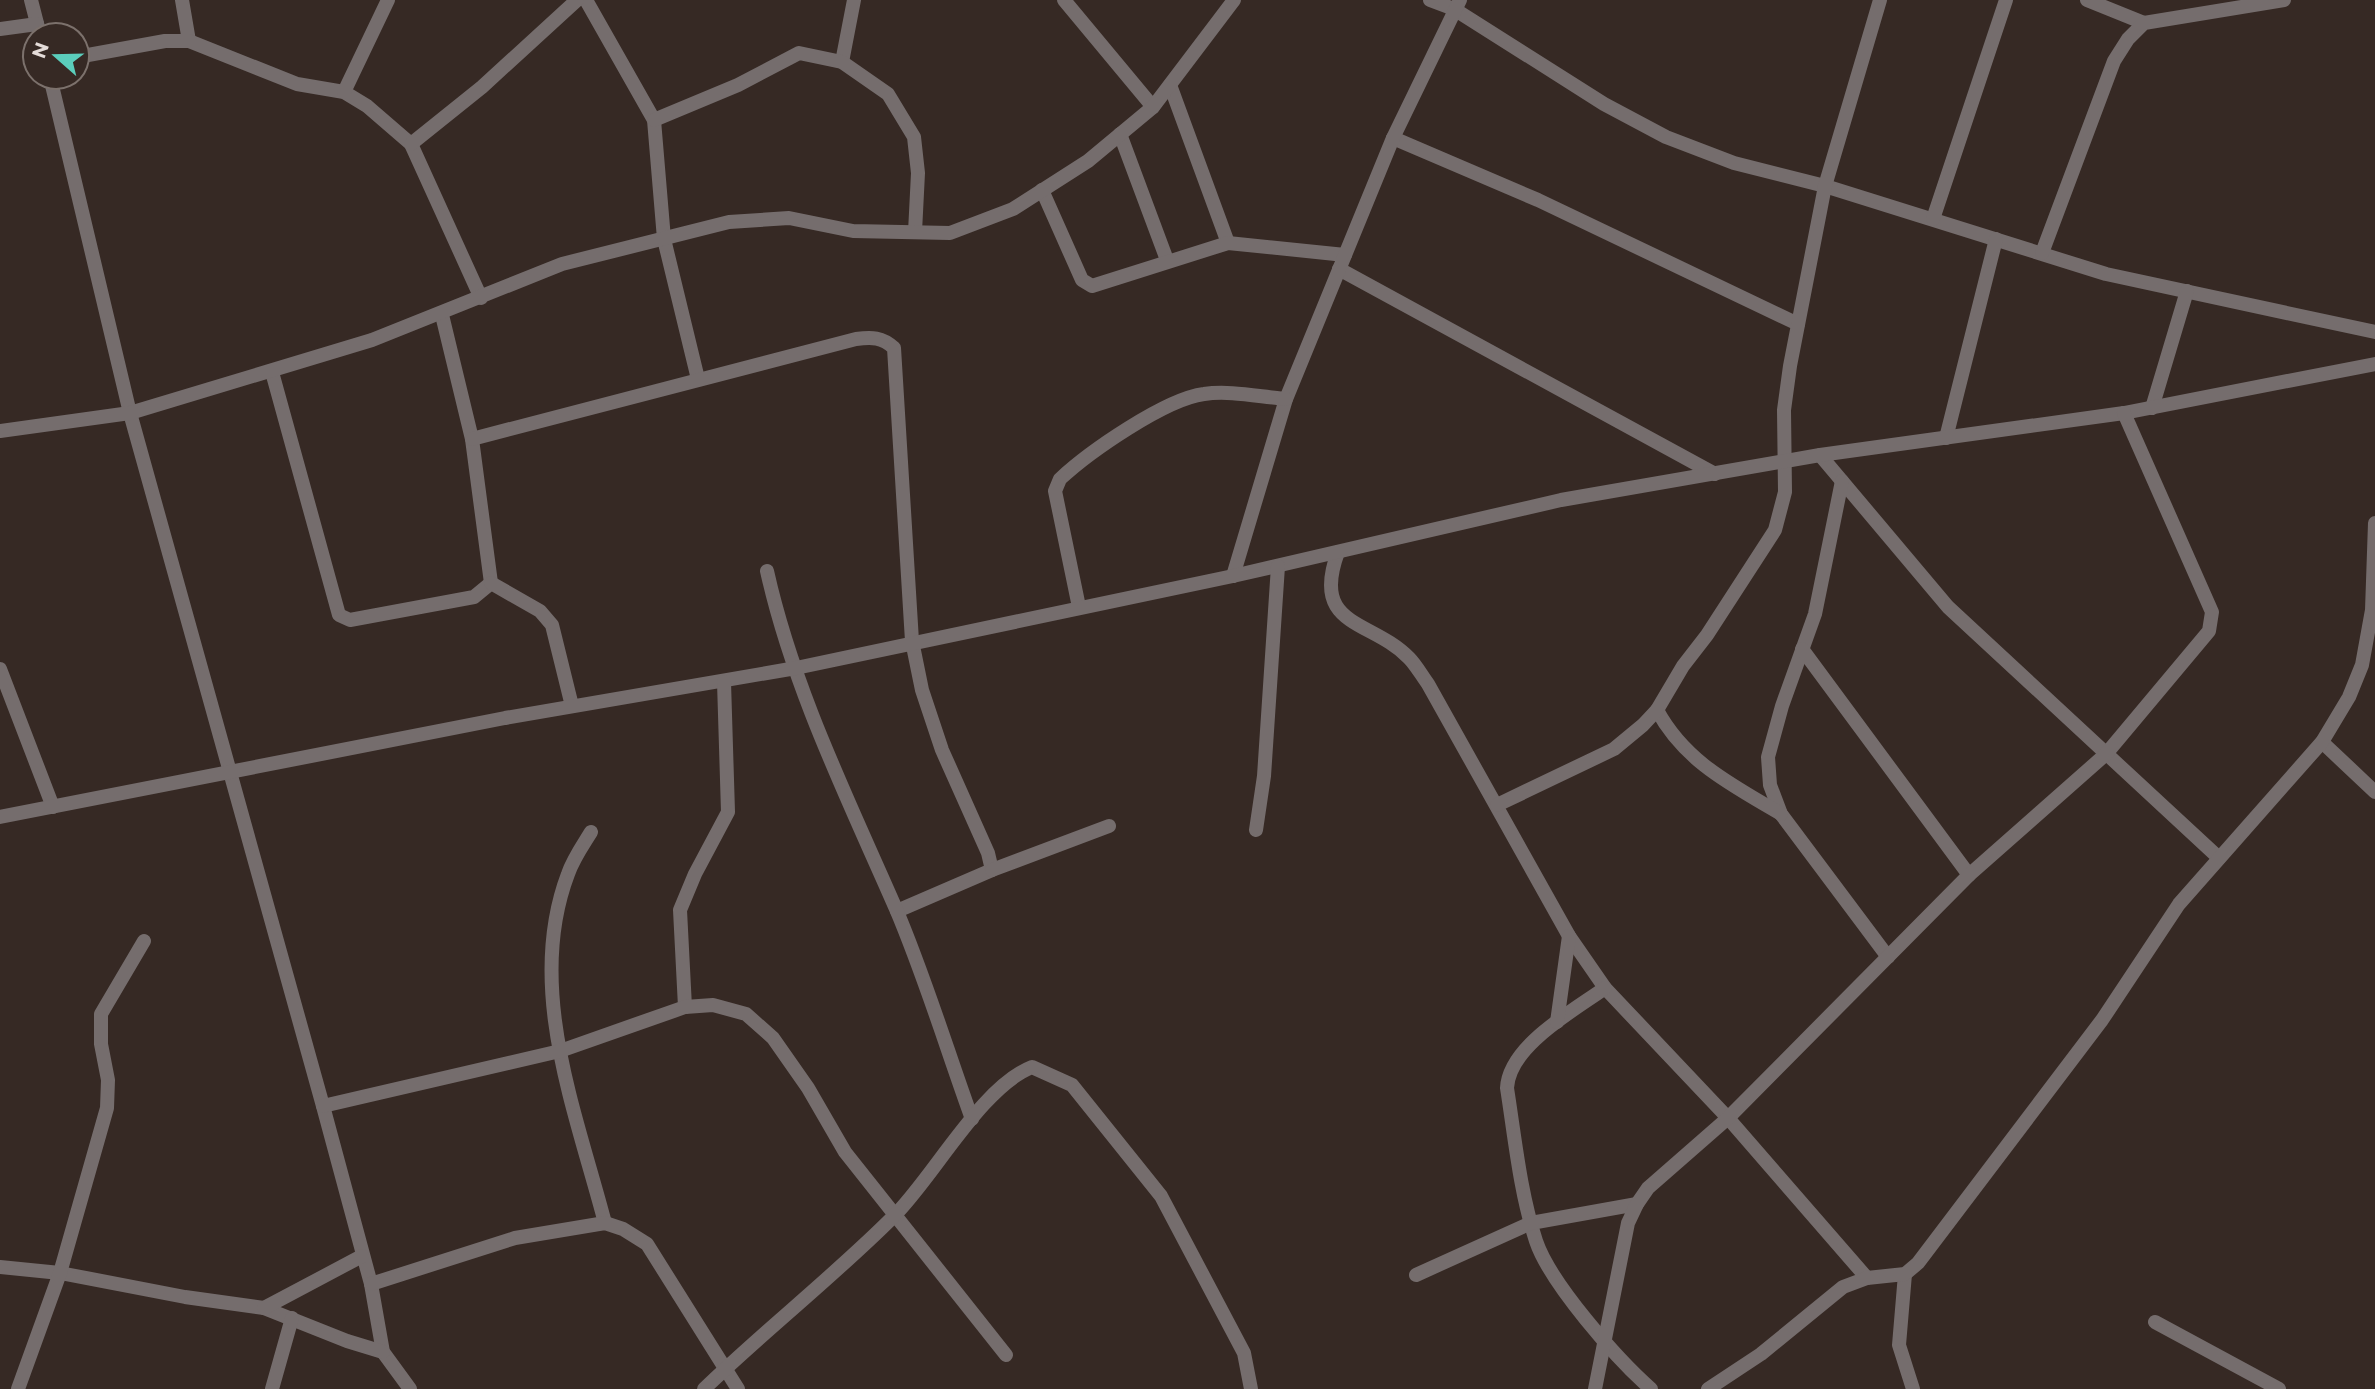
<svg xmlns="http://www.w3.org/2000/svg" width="2375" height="1389" viewBox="0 0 2375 1389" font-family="Montserrat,sans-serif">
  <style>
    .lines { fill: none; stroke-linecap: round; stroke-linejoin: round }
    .street { stroke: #756d6d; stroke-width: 14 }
  </style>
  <rect width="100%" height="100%" fill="#362924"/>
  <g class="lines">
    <!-- street -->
    <g class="street">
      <polyline points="31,0 40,35"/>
      <polyline points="182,0 189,41"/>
      <polyline points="586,0 654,120 664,239 698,379"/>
      <polyline points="1064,0 1153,107"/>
      <polyline points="1430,0 1454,9 1604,104 1666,137 1734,163 1825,186 2106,274 2375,332"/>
      <polyline points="2087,0 2144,23"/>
      <polyline points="0,29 37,24"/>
      <polyline points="77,57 165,41 189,41 297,84 344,92 367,106 411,144 481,298"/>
      <polyline points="842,62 854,0"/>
      <polyline points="50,77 130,413 323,1106 371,1284 383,1352 410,1389"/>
      <polyline points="1170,85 1228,243"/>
      <polyline points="344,92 388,0"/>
      <polyline points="654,120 738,85 799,53 842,62 888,94 914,137 918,173 915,232"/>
      <polyline points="1120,134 1167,260"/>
      <polyline points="1393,138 1538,200 1798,324"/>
      <polyline points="411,144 482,87 577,0"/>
      <polyline points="1042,190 1082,280 1092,286 1228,243 1345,255"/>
      <polyline points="1933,219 2006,0"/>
      <polyline points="2042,253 2114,61 2128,39 2144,23 2284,0"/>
      <polyline points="1339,269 1715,474"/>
      <polyline points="442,315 472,439 491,583"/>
      <polyline points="272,372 339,615 350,620 474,597 491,583"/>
      <polyline points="2152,408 2187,291"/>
      <polyline points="0,431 130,413 372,340 562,264 729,222 789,218 853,231 950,233 1013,209 1088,161 1153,107 1234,0"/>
      <polyline points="1946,438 1996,239"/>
      <path d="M472,439l384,-100c16,-2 26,-2 38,9l18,293 10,49 20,60 46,103 4,17 -95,41"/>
      <polyline points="1820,455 1948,607 2219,858"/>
      <polyline points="1842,481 1815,614 1782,706 1768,757 1770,785 1781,814 1888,957"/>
      <path d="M1338,552c-28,76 33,67 71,106 7,7 13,18 19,26l141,252 36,52 123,130 139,160"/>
      <path d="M767,571c26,117 81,228 129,338 29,68 51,141 76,210"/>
      <polyline points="1233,576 1286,399 1393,138 1460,0"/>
      <polyline points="491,583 540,611 552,625 572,706"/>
      <path d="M1079,607l-24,-116 5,-12c29,-27 105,-80 144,-85 26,-4 56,3 82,5"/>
      <polyline points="1802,649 1969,875"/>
      <polyline points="0,669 53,807"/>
      <path d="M1657,710c28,52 75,75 124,104"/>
      <polyline points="2322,742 2375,792"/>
      <polyline points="1497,805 1614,749 1643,725 1657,710 1683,666 1707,635 1775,530 1785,492 1784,410 1790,366 1825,186 1880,0"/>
      <polyline points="0,817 505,718 796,668 1233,576 1561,500 1820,455 2124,413 2375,364"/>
      <polyline points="1256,830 1264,776 1278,566"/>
      <path d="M591,832c-8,13 -18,27 -23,42 -43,113 8,238 37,349"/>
      <polyline points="992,870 1109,826"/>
      <path d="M1605,988c-32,23 -96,58 -98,100 8,51 13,104 29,153 14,42 81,118 115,148"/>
      <polyline points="685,1007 680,910 695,874 728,812 724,682"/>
      <polyline points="1557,1022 1569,936"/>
      <polyline points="323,1106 560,1051 685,1007 713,1005 746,1014 773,1038 808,1088 845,1152 1006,1355"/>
      <polyline points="0,1267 60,1273 185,1297 264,1308 347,1341 383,1352"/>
      <polyline points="1905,1274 1899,1345 1913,1389"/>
      <polyline points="1416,1275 1531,1223 1637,1204"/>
      <polyline points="371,1284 515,1238 605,1223 623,1229 647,1244 738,1389"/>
      <polyline points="264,1308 362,1256"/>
      <polyline points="2155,1322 2279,1389"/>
      <polyline points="18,1389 60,1273 107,1108 108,1080 101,1044 101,1014 144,941"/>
      <polyline points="272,1389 292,1318"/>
      <path d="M704,1389c61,-59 129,-112 189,-172 40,-39 88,-130 139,-150l40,18 89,111 83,157 7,36"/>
      <polyline points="1595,1389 1628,1223 1637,1204 1648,1188 1728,1118 1969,875 2106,754 2209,631 2212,612 2124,413"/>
      <polyline points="1708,1389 1761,1354 1843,1287 1867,1278 1905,1274 1918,1263 2102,1020 2179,904 2322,742 2349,697 2362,665 2372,610 2375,523"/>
    </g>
  </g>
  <!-- north arrow -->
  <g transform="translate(56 56) rotate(290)"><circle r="33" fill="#362924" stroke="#7c716c" stroke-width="2"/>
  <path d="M0-5L12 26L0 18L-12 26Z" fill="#5bcebc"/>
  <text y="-10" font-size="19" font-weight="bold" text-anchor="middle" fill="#e5dcd9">N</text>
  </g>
</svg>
